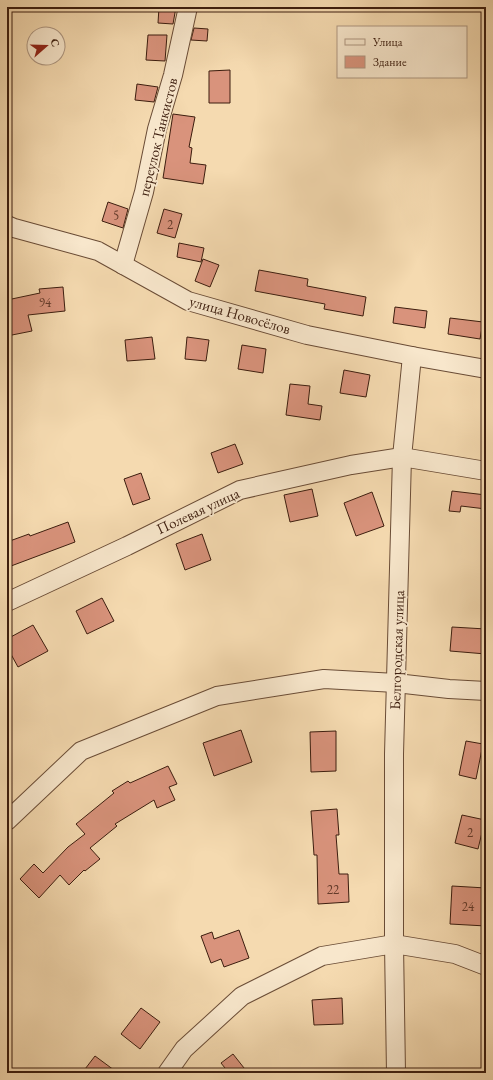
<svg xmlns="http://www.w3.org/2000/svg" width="493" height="1080" viewBox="0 0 493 1080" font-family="'EB Garamond',serif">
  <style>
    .building { fill: #d9937c; stroke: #3c1d0e }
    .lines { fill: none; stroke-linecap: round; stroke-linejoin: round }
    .minor-casing { stroke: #6a4c36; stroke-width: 20 }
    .minor { stroke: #f8e7cc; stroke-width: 18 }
    .labels { text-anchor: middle; stroke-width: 3.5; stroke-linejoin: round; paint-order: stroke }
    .number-label { font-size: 13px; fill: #633a2a }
    .street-label { font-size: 15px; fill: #3c1d0e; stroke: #f8e7cc }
  </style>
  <rect width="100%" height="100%" fill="#f5dab0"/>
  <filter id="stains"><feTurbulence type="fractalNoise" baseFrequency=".005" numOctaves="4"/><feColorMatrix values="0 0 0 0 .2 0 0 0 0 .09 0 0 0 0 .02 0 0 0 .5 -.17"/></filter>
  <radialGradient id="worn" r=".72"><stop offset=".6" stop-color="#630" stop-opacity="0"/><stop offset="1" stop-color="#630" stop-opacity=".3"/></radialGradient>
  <!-- building -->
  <g class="building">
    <polygon points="159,7 176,7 173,24 158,23"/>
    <polygon points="194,28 208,29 207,41 191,40"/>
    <polygon points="148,35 167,35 165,61 146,60"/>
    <polygon points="230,70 230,103 209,103 209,71"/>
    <polygon points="137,84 158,87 154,102 135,100"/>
    <polygon points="173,114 195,117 189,147 192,148 190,163 206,165 203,184 163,178"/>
    <polygon points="108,202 128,209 123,228 102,221"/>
    <polygon points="164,209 182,214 175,238 157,233"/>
    <polygon points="179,243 204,248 201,262 177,257"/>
    <polygon points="203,259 219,265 210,287 195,281"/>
    <polygon points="259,270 308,279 307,286 366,297 363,316 324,309 325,304 255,291"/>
    <polygon points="63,287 65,311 28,315 32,331 7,336 7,300 40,293 39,289"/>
    <polygon points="395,307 427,311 425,328 393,323"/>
    <polygon points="450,318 483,322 480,339 448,334"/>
    <polygon points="152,337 155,359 127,361 125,340"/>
    <polygon points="187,337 209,340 206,361 185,359"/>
    <polygon points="242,345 266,349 263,373 238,369"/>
    <polygon points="344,370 370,375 366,397 340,393"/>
    <polygon points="290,384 310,386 308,404 322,406 320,420 286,415"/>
    <polygon points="235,444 243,464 218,473 211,453"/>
    <polygon points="141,473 150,499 133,505 124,479"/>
    <polygon points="312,489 318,516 290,522 284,495"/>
    <polygon points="452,491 486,495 486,509 461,506 460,512 449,511"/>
    <polygon points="372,492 384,526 356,536 344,503"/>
    <polygon points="68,522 75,542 11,566 7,555 7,542 29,534 30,536"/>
    <polygon points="202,534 211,560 185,570 176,544"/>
    <polygon points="102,598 114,621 87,634 76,611"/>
    <polygon points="33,625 48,651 18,667 7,647 7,639"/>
    <polygon points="452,627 486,629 486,654 450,651"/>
    <polygon points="241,730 252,762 214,776 203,743"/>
    <polygon points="336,731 336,771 311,772 310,732"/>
    <polygon points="466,741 483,744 476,779 459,775"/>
    <polygon points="168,766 177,784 169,787 175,800 157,808 154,800 115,824 117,826 90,848 100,859 85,871 84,870 69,885 60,875 39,898 20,879 34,864 43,873 68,847 85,834 76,824 114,793 112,791 128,781 130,783"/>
    <polygon points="337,809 339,835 336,835 339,874 348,874 349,902 318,904 317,855 314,855 311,811"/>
    <polygon points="462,815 485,820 478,849 455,843"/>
    <polygon points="452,886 486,888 486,926 450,924"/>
    <polygon points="239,930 249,958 224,967 221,959 211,963 201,936 212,932 214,939"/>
    <polygon points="342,998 343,1024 314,1025 312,1000"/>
    <polygon points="141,1008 160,1022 140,1049 121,1034"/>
    <polygon points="233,1054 248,1073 229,1073 221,1063"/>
    <polygon points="95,1056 118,1073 82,1073"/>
  </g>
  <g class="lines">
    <defs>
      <g id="minor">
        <polyline points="7,225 14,228 98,251 188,301 307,335 412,356 486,369"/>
        <polyline points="123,265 144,192 157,129 173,75 188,7"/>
        <polyline points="7,602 127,546 240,490 351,465 402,457 486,471"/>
        <polyline points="7,821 81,751 217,696 324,679 396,683 449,689 486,691"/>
        <polyline points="167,1073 184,1049 242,996 322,956 394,944 455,954 486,966"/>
        <polyline points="396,1073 394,944 394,754 402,457 412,356"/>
      </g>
    </defs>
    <!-- minor casing -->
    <use href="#minor" class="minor-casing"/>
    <!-- minor -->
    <use href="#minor" class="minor"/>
  </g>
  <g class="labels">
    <!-- number labels -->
    <g class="number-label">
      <text x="116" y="220">5</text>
      <text x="170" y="229">2</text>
      <text x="45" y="307">94</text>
      <text x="470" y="837">2</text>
      <text x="333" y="894">22</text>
      <text x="468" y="911">24</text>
    </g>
    <!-- street labels -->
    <g class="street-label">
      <text transform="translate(158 137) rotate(-76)" y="5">переулок Танкистов</text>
      <text transform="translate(240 315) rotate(16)" y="5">улица Новосёлов</text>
      <text transform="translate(198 511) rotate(-25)" y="5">Полевая улица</text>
      <text transform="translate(397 650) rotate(-88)" y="5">Белгородская улица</text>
    </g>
  </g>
  <!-- margin -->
  <rect width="493" height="1080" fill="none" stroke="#f5dab0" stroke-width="24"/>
  <rect x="8" y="8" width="477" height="1064" fill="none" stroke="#3c1d0e" stroke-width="2"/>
  <rect x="12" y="12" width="469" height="1056" fill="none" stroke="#3c1d0e"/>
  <!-- legend -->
  <rect x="337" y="26" width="130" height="52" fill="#f8e7cc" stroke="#ad9680"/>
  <rect x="345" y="39" width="20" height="6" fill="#f8e7cc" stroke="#ad9680"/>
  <text x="373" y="46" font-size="12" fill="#3c1d0e">Улица</text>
  <rect x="345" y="56" width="20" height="12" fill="#d9937c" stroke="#ad9680"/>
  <text x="373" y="66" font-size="12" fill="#3c1d0e">Здание</text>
  <!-- north arrow -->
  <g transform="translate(46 46) rotate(70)"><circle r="19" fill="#f8e7cc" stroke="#ad9680"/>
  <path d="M0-3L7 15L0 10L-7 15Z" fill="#8f2418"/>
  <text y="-6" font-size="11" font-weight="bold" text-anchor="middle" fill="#3c1d0e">С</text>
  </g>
  <rect width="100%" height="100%" filter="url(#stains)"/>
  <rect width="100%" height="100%" fill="url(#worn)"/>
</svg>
